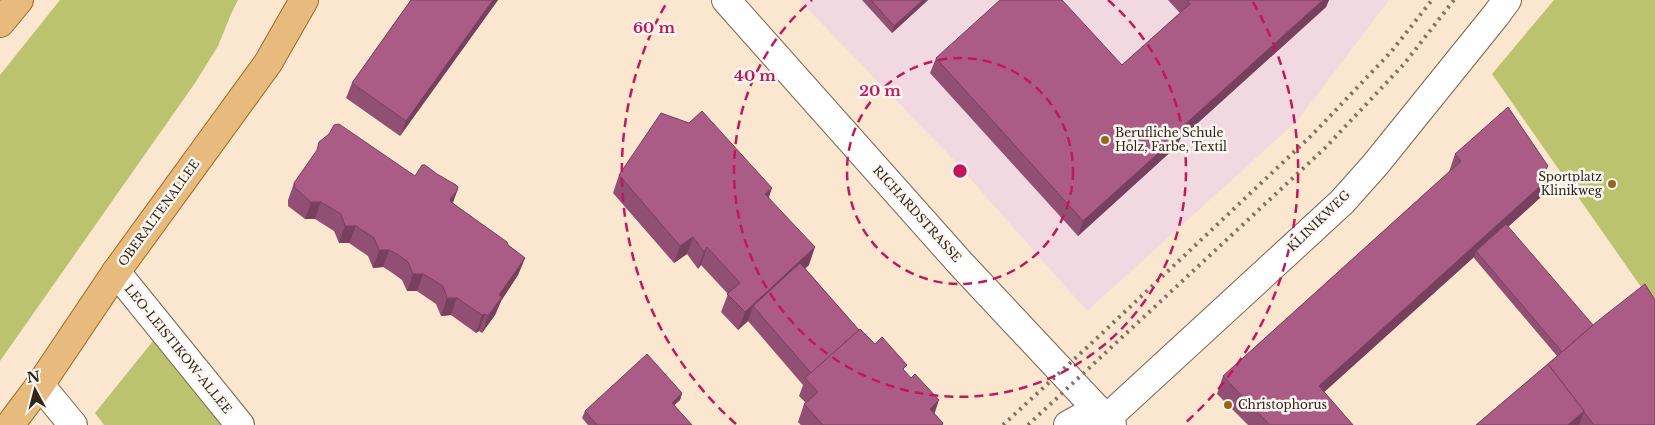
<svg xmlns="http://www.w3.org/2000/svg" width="1655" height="425" viewBox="0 0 1655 425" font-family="'Libre Baskerville',serif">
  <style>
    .education { fill: #f1d8e1 }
    .green { fill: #bbc36e }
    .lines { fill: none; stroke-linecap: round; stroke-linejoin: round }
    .minor-casing { stroke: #7b644b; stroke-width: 30 }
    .major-casing { stroke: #9b6922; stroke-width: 30 }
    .minor { stroke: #fff; stroke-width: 28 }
    .major { stroke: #e6bb7d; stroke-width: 28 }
    .rail { stroke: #817263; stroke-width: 4; stroke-dasharray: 2.5 5; stroke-linecap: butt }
    .wall { fill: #924f74 }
    .shaded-wall { fill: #77405e }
    .building { fill: #aa5c87; stroke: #77405e }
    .ring { fill: none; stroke: #c2185b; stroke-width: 2.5; stroke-dasharray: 9 6 }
    .poi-dot { fill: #986619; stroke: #fbf6f0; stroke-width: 2 }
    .labels { text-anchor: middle; stroke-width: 5; stroke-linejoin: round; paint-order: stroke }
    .poi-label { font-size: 12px; fill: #2f251a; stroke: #fbf6f0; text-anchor: start }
    .street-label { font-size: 12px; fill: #2f251a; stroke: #fbf6f0 }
    .centre { fill: #c2185b; stroke: #fbf6f0; stroke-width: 2.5 }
    .ring-label { font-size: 15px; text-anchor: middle; font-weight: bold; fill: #c2185b; stroke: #fbf6f0; stroke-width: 5; stroke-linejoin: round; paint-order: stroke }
  </style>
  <rect width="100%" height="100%" fill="#fbe6cf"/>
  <!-- education -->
  <polygon class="education" points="799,0 1389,0 1297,121 1087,311 954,160"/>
  <!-- green -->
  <g class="green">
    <polygon points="60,0 238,0 231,14 218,46 195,83 0,361 0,75"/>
    <polygon points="1554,0 1655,0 1655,309 1646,294 1492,74"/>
    <polygon points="153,341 221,425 104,425 95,413"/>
  </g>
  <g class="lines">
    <defs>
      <g id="minor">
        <polyline points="726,0 961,264 1112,425"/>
        <polyline points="116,272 240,425"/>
        <polyline points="40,385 73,425"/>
        <polyline points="1106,419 1342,202 1375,165 1496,15 1507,0"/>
        <polyline points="1068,425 1097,409"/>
      </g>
      <g id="major">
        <polyline points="0,23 19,0"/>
        <polyline points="10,425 40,385 116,272 268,63 304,0"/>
      </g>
    </defs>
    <!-- minor casing -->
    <use href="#minor" class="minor-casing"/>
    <!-- major casing -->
    <use href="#major" class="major-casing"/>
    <!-- minor -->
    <use href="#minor" class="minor"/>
    <!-- major -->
    <use href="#major" class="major"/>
    <!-- rail -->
    <g class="rail">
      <polyline points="1003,425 1095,340 1312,135 1391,52 1432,0"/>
      <polyline points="1028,425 1325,148 1404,64 1454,0"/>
    </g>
  </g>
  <!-- wall -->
  <g class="wall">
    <polygon points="411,0 498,0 400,136 346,98 352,83"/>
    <polygon points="862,0 928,0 892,33"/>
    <polygon points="1168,0 1329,0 1326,7 1180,139 1177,146 1078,236 930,73 936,58 1122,65 1180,13"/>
    <polygon points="1455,154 1544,175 1542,196 1508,227 1655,425 1476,425 1557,356 1474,258 1474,257 1324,392 1353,425 1248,425 1217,394 1223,376 1449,172"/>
    <polygon points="619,175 769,197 809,265 805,268 859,330 905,371 934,413 943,423 943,425 801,425 798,422 804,404 806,403 799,396 803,385 748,321 738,330 721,312 728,294 701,265 698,269 687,254 674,263 613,193"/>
    <polygon points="415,176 457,191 453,203 525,258 518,275 501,301 495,315 482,333 479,331 476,333 451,315 441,316 436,304 417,291 407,291 402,280 391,272 383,267 373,268 368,256 349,243 339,243 334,231 315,219 305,219 288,206 288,200 294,183"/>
    <polygon points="682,393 680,400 674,405 692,425 588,425 582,418 585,411"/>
  </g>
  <!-- shaded-wall -->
  <g class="shaded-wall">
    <polygon points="493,0 498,0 400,136 406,121"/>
    <polygon points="923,0 928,0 892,33 894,26"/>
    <polygon points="1323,0 1329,0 1326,7 1180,139 1177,146 1078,236 1083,221 1181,128"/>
    <polygon points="1548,166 1541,183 1542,172"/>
    <polygon points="1548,179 1542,196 1478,254 1476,251 1474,257 1312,403 1319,386"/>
    <polygon points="772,188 766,206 765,194"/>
    <polygon points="457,191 450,209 450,199"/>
    <polygon points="311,202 321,202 315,219 305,219"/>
    <polygon points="345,226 356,226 349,243 339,243"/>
    <polygon points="693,237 687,254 674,263 680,246"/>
    <polygon points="707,247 701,265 698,269 704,252"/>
    <polygon points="815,247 809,265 758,312 753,306 748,321 738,330 745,312"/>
    <polygon points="379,250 389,250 383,267 373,268"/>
    <polygon points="525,258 518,275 501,301 495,315 482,333 488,316 499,295"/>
    <polygon points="413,274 423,274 417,291 407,291"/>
    <polygon points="447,298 457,298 451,315 441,316"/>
    <polygon points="485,314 479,331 476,333 482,315"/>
    <polygon points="682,393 680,400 669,410 672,403"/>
    <polygon points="939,400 933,418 930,409"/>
    <polygon points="1584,411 1579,425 1568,425"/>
  </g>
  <!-- building -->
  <g class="building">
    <polygon points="411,0 493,0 406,121 352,83"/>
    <polygon points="871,0 923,0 894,26"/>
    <polygon points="1000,0 1062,0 1122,65 1190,4 1187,0 1323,0 1181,128 1183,131 1083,221 936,58"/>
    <polygon points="1508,107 1548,166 1542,172 1548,179 1319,386 1353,425 1270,425 1223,376 1461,161 1455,154"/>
    <polygon points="702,111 772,188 765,194 815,247 745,312 727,294 740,283 707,247 704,252 693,237 680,246 619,175 661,113 689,123"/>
    <polygon points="339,124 415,176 422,165 425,165 437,174 456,185 458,187 457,191 450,199 451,202 507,242 508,245 525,258 499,295 502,297 488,316 485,314 482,315 457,298 447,298 443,286 423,274 413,274 408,262 397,254 389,250 379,250 374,238 356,226 345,226 341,214 321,202 311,202 295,188 294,183 317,150 319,142 329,134 334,125"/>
    <polygon points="1506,224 1593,325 1562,352 1476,251"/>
    <polygon points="800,263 859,330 811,373 753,306"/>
    <polygon points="1645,284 1655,300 1655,425 1594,425 1584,412 1584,411 1548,364 1599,320"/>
    <polygon points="860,329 875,344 882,337 907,365 903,369 911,378 915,374 939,400 930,409 943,423 942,425 823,425 804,404 818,392 805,378"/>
    <polygon points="647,354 682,393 672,403 692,425 597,425 585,411"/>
    <polygon points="1548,364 1584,411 1568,425 1476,425"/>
  </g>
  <!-- distance rings -->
  <g class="ring">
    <circle cx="960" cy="171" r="113"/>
    <path d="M1108 0A226 226 0 1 1 812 0"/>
    <path d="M736 424A338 338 0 0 1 667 2M1253 2A338 338 0 0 1 1184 424"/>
  </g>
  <!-- markers -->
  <g class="poi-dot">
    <circle cx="1105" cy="140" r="5"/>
    <circle cx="1612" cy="184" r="5"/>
    <circle cx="1228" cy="405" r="5"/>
  </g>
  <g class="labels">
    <!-- poi labels -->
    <g class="poi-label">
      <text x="1115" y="137">Berufliche Schule<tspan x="1115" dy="14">Holz, Farbe, Textil</tspan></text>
      <text x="1602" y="181" text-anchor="end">Sportplatz<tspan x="1602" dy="14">Klinikweg</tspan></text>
      <text x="1238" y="409">Christophorus</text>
    </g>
    <!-- street labels -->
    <g class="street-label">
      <text transform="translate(159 213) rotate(-54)" y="4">OBERALTENALLEE</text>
      <text transform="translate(917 214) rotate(48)" y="4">RICHARDSTRASSE</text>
      <text transform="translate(1319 221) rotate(-44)" y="4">KLINIKWEG</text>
      <text transform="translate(178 349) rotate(51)" y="4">LEO-LEISTIKOW-ALLEE</text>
    </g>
  </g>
  <circle cx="960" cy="171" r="8" class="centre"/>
  <g class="ring-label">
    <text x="654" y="33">60 m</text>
    <text x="755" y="81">40 m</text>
    <text x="880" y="96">20 m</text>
  </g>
  <!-- north arrow -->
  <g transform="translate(35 390) rotate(353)" stroke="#fbf6f0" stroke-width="4" paint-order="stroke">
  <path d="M0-4L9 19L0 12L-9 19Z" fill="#2f251a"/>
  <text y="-8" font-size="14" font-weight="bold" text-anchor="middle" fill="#2f251a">N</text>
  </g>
</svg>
